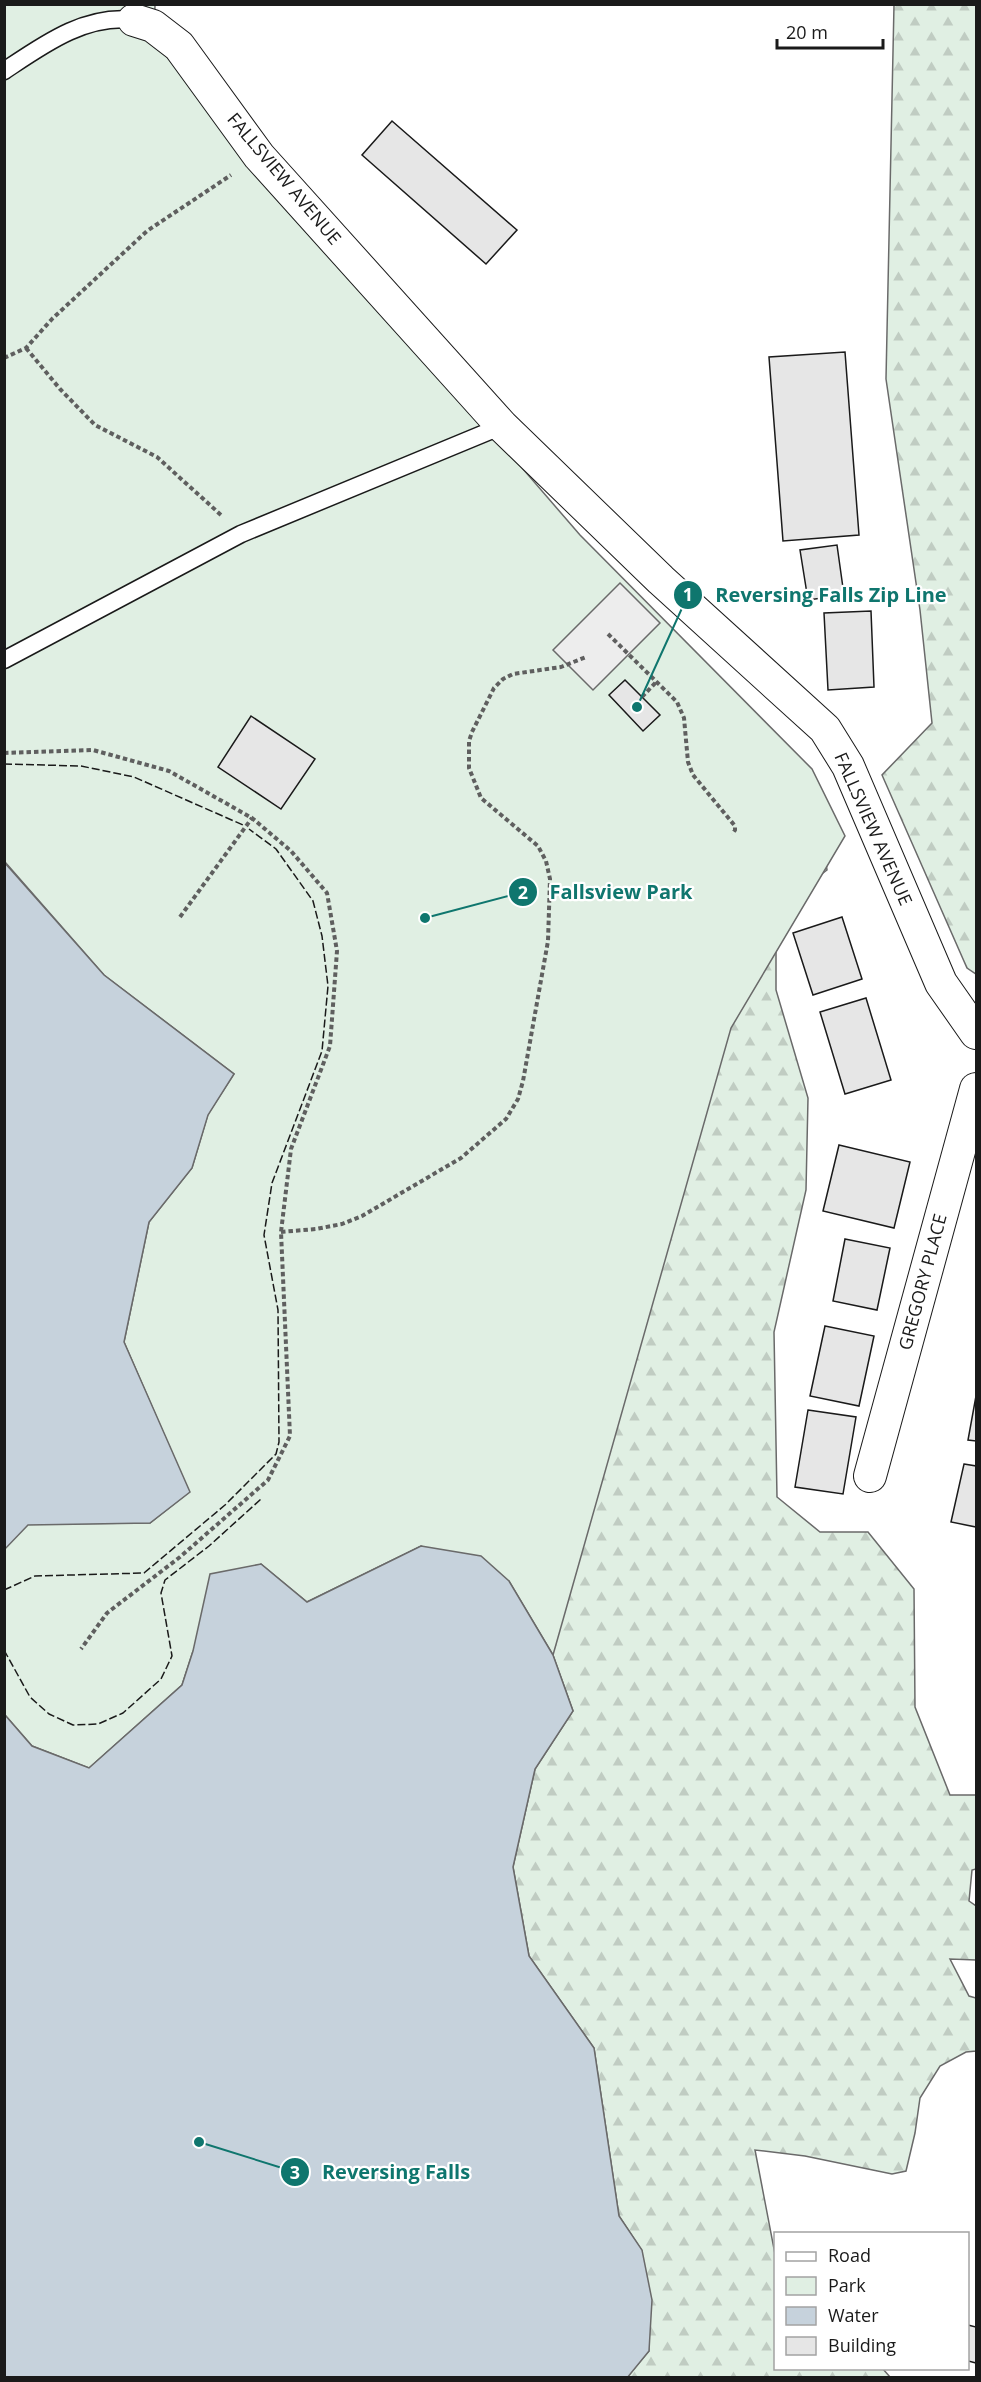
<svg xmlns="http://www.w3.org/2000/svg" width="981" height="2382" viewBox="0 0 981 2382" font-family="'Open Sans',sans-serif">
  <style>
    .forest { fill: url(#forest-firs); stroke: #6a6a6a; stroke-width: 1.5 }
    .park { fill: #e0efe3; stroke: #6a6a6a; stroke-width: 1.5 }
    .parking { fill: #ededed; stroke: #6a6a6a; stroke-width: 1.5 }
    .water { fill: #c6d2dc; stroke: #6a6a6a; stroke-width: 1.5 }
    .building { fill: #e6e6e6; stroke: #1a1a1a; stroke-width: 1.5 }
    .lines { fill: none; stroke-linecap: round; stroke-linejoin: round }
    .lane-casing { stroke: #1a1a1a; stroke-width: 19 }
    .street-casing { stroke: #1a1a1a; stroke-width: 34 }
    .path { stroke: #5f5f5f; stroke-width: 4; stroke-dasharray: 4.5 3; stroke-linecap: butt }
    .lane { stroke: #fff; stroke-width: 16 }
    .street { stroke: #fff; stroke-width: 32 }
    .fence { stroke: #1a1a1a; stroke-width: 1.5; stroke-dasharray: 8 3; stroke-linecap: butt }
    .labels { text-anchor: middle; stroke-width: 4.5; stroke-linejoin: round; paint-order: stroke }
    .street-label { font-size: 18px; fill: #1a1a1a; stroke: #fff }
    .leader { fill: none; stroke: #0f766e; stroke-width: 2 }
    .callout-dot { fill: #0f766e; stroke: #fff; stroke-width: 2 }
    .mark-label { font-size: 18px; text-anchor: middle; font-weight: bold; fill: #fff }
    .callout-label { font-size: 20px; text-anchor: middle; font-weight: bold; fill: #0f766e; stroke: #fff; stroke-width: 4.5; stroke-linejoin: round; paint-order: stroke }
  </style>
  <defs>
    <pattern id="forest-firs" width="22" height="20" patternUnits="userSpaceOnUse" patternTransform="scale(1.5)"><rect width="22" height="20" fill="#e0efe3"/><path d="M5 1l3.5 6h-7zM16 11l3.5 6h-7z" fill="#c0ccc2"/></pattern>
  </defs>
  <rect width="100%" height="100%" fill="#fff"/>
  <!-- forest -->
  <g class="forest">
    <polygon points="894,5 976,5 976,974 967,968 882,775 932,723 920,610 886,379"/>
    <polygon points="816,795 827,870 776,909 776,990 808,1098 806,1190 774,1332 777,1497 820,1532 868,1532 914,1589 915,1707 950,1795 976,1795 976,1869 972,1870 969,1901 976,1906 976,1960 950,1959 969,1996 976,1998 976,2051 966,2052 940,2066 920,2098 915,2133 906,2171 892,2174 805,2156 755,2150 775,2254 776,2368 883,2369 890,2377 627,2377 649,2351 642,2251 619,2216 594,2048 529,1956 513,1867 535,1769 573,1711 553,1655 526,1298"/>
  </g>
  <!-- park -->
  <polygon class="park" points="5,5 155,5 154,42 580,535 812,769 845,836 731,1028 553,1655 509,1581 421,1546 307,1602 261,1564 193,1651 182,1685 89,1768 32,1746 5,1715 4,1549 27,1524 150,1523 189,1492 124,1342 149,1222 192,1168 208,1114 234,1074 104,975 5,862"/>
  <!-- parking -->
  <polygon class="parking" points="620,583 660,623 593,690 553,650"/>
  <!-- water -->
  <g class="water">
    <polygon points="4,862 104,975 234,1074 208,1115 192,1168 149,1222 124,1342 190,1492 150,1523 28,1525 5,1549"/>
    <polygon points="421,1546 481,1556 509,1581 553,1655 573,1711 535,1769 513,1867 529,1956 594,2048 619,2216 642,2250 652,2300 649,2351 627,2378 5,2377 5,1715 32,1746 89,1768 182,1685 193,1651 210,1574 261,1564 307,1602"/>
  </g>
  <!-- building -->
  <g class="building">
    <polygon points="392,121 517,230 486,264 362,155"/>
    <polygon points="845,352 859,535 783,541 769,357"/>
    <polygon points="837,545 844,595 808,600 800,550"/>
    <polygon points="871,611 874,687 828,690 824,613"/>
    <polygon points="625,680 660,715 643,731 609,695"/>
    <polygon points="251,716 315,759 281,809 218,767"/>
    <polygon points="842,917 862,979 813,995 793,933"/>
    <polygon points="866,998 891,1080 845,1094 820,1012"/>
    <polygon points="839,1145 910,1162 894,1228 823,1211"/>
    <polygon points="845,1239 890,1248 877,1310 833,1301"/>
    <polygon points="825,1326 874,1336 859,1406 810,1396"/>
    <polygon points="976,1396 976,1441 968,1440"/>
    <polygon points="808,1410 856,1417 843,1494 795,1487"/>
    <polygon points="964,1464 976,1466 976,1527 951,1522"/>
    <polygon points="968,2325 976,2327 976,2363 968,2361"/>
  </g>
  <g class="lines">
    <defs>
      <g id="lane">
        <path d="M4,71c39,-26 81,-57 130,-51"/>
        <polyline points="4,660 241,534 502,426"/>
      </g>
      <g id="street">
        <polyline points="134,20 153,26 179,46 259,156 502,426 661,580 825,729 848,766 941,983 976,1033"/>
        <polyline points="870,1476 976,1089"/>
      </g>
    </defs>
    <!-- lane casing -->
    <use href="#lane" class="lane-casing"/>
    <!-- street casing -->
    <use href="#street" class="street-casing"/>
    <!-- path -->
    <g class="path">
      <polyline points="26,348 60,389 95,425 157,457 221,515"/>
      <polyline points="4,358 26,348 52,319 147,231 231,175"/>
      <polyline points="608,634 677,702 684,718 688,762 693,775 735,826 735,830 732,834"/>
      <polyline points="642,697 657,681"/>
      <polyline points="4,753 93,750 169,771 252,818 291,851 327,893 337,951 330,1046 291,1149 281,1232 290,1436 268,1480 180,1557 107,1613 81,1649"/>
      <polyline points="180,917 252,818"/>
      <polyline points="281,1232 316,1229 342,1224 362,1216 461,1158 506,1119 518,1099 523,1081 548,941 550,879 546,861 538,846 481,798 469,768 469,741 472,732 494,688 503,679 513,674 561,667 586,657"/>
    </g>
    <!-- lane -->
    <use href="#lane" class="lane"/>
    <!-- street -->
    <use href="#street" class="street"/>
    <!-- fence -->
    <g class="fence">
      <polyline points="4,764 81,766 134,777 243,825"/>
      <polyline points="4,1590 35,1576 144,1573 225,1505 276,1454 279,1442 278,1310 264,1235 272,1183 322,1051 328,986 322,936 313,901 276,849 249,829"/>
      <polyline points="4,1650 30,1697 49,1714 73,1725 98,1724 123,1713 161,1679 172,1656 161,1593 165,1580 209,1546 261,1499"/>
    </g>
  </g>
  <g class="labels">
    <!-- street labels -->
    <g class="street-label">
      <text transform="translate(284 179) rotate(50)" y="6">FALLSVIEW AVENUE</text>
      <text transform="translate(873 829) rotate(66)" y="6">FALLSVIEW AVENUE</text>
      <text transform="translate(923 1282) rotate(-75)" y="6">GREGORY PLACE</text>
    </g>
  </g>
  <!-- callouts -->
  <path class="leader" d="M637 707L688 595M425 918L523 892M199 2142L295 2172"/>
  <g class="callout-dot">
    <circle cx="637" cy="707" r="6"/>
    <circle cx="425" cy="918" r="6"/>
    <circle cx="199" cy="2142" r="6"/>
    <circle cx="688" cy="595" r="15"/>
    <circle cx="523" cy="892" r="15"/>
    <circle cx="295" cy="2172" r="15"/>
  </g>
  <g class="mark-label">
    <text x="688" y="601">1</text>
    <text x="523" y="899">2</text>
    <text x="295" y="2179">3</text>
  </g>
  <g class="callout-label">
    <text x="831" y="602">Reversing Falls Zip Line</text>
    <text x="621" y="899">Fallsview Park</text>
    <text x="396" y="2179">Reversing Falls</text>
  </g>
  <!-- border -->
  <rect width="981" height="2382" fill="none" stroke="#1a1a1a" stroke-width="12"/>
  <!-- legend -->
  <rect x="774" y="2232" width="195" height="138" fill="#ffffff" stroke="#a3a3a3" stroke-width="1.5"/>
  <rect x="786" y="2252" width="30" height="9" fill="#ffffff" stroke="#a3a3a3" stroke-width="1.5"/>
  <text x="828" y="2262" font-size="18" fill="#1a1a1a">Road</text>
  <rect x="786" y="2277" width="30" height="18" fill="#e0efe3" stroke="#a3a3a3" stroke-width="1.5"/>
  <text x="828" y="2292" font-size="18" fill="#1a1a1a">Park</text>
  <rect x="786" y="2307" width="30" height="18" fill="#c6d2dc" stroke="#a3a3a3" stroke-width="1.5"/>
  <text x="828" y="2322" font-size="18" fill="#1a1a1a">Water</text>
  <rect x="786" y="2337" width="30" height="18" fill="#e6e6e6" stroke="#a3a3a3" stroke-width="1.5"/>
  <text x="828" y="2352" font-size="18" fill="#1a1a1a">Building</text>
  <!-- scale -->
  <path d="M777 39v9h106v-9" fill="none" stroke="#1a1a1a" stroke-width="3"/>
  <text x="786" y="39" font-size="18" fill="#1a1a1a" stroke="#ffffff" stroke-width="4.5" paint-order="stroke">20 m</text>
</svg>
